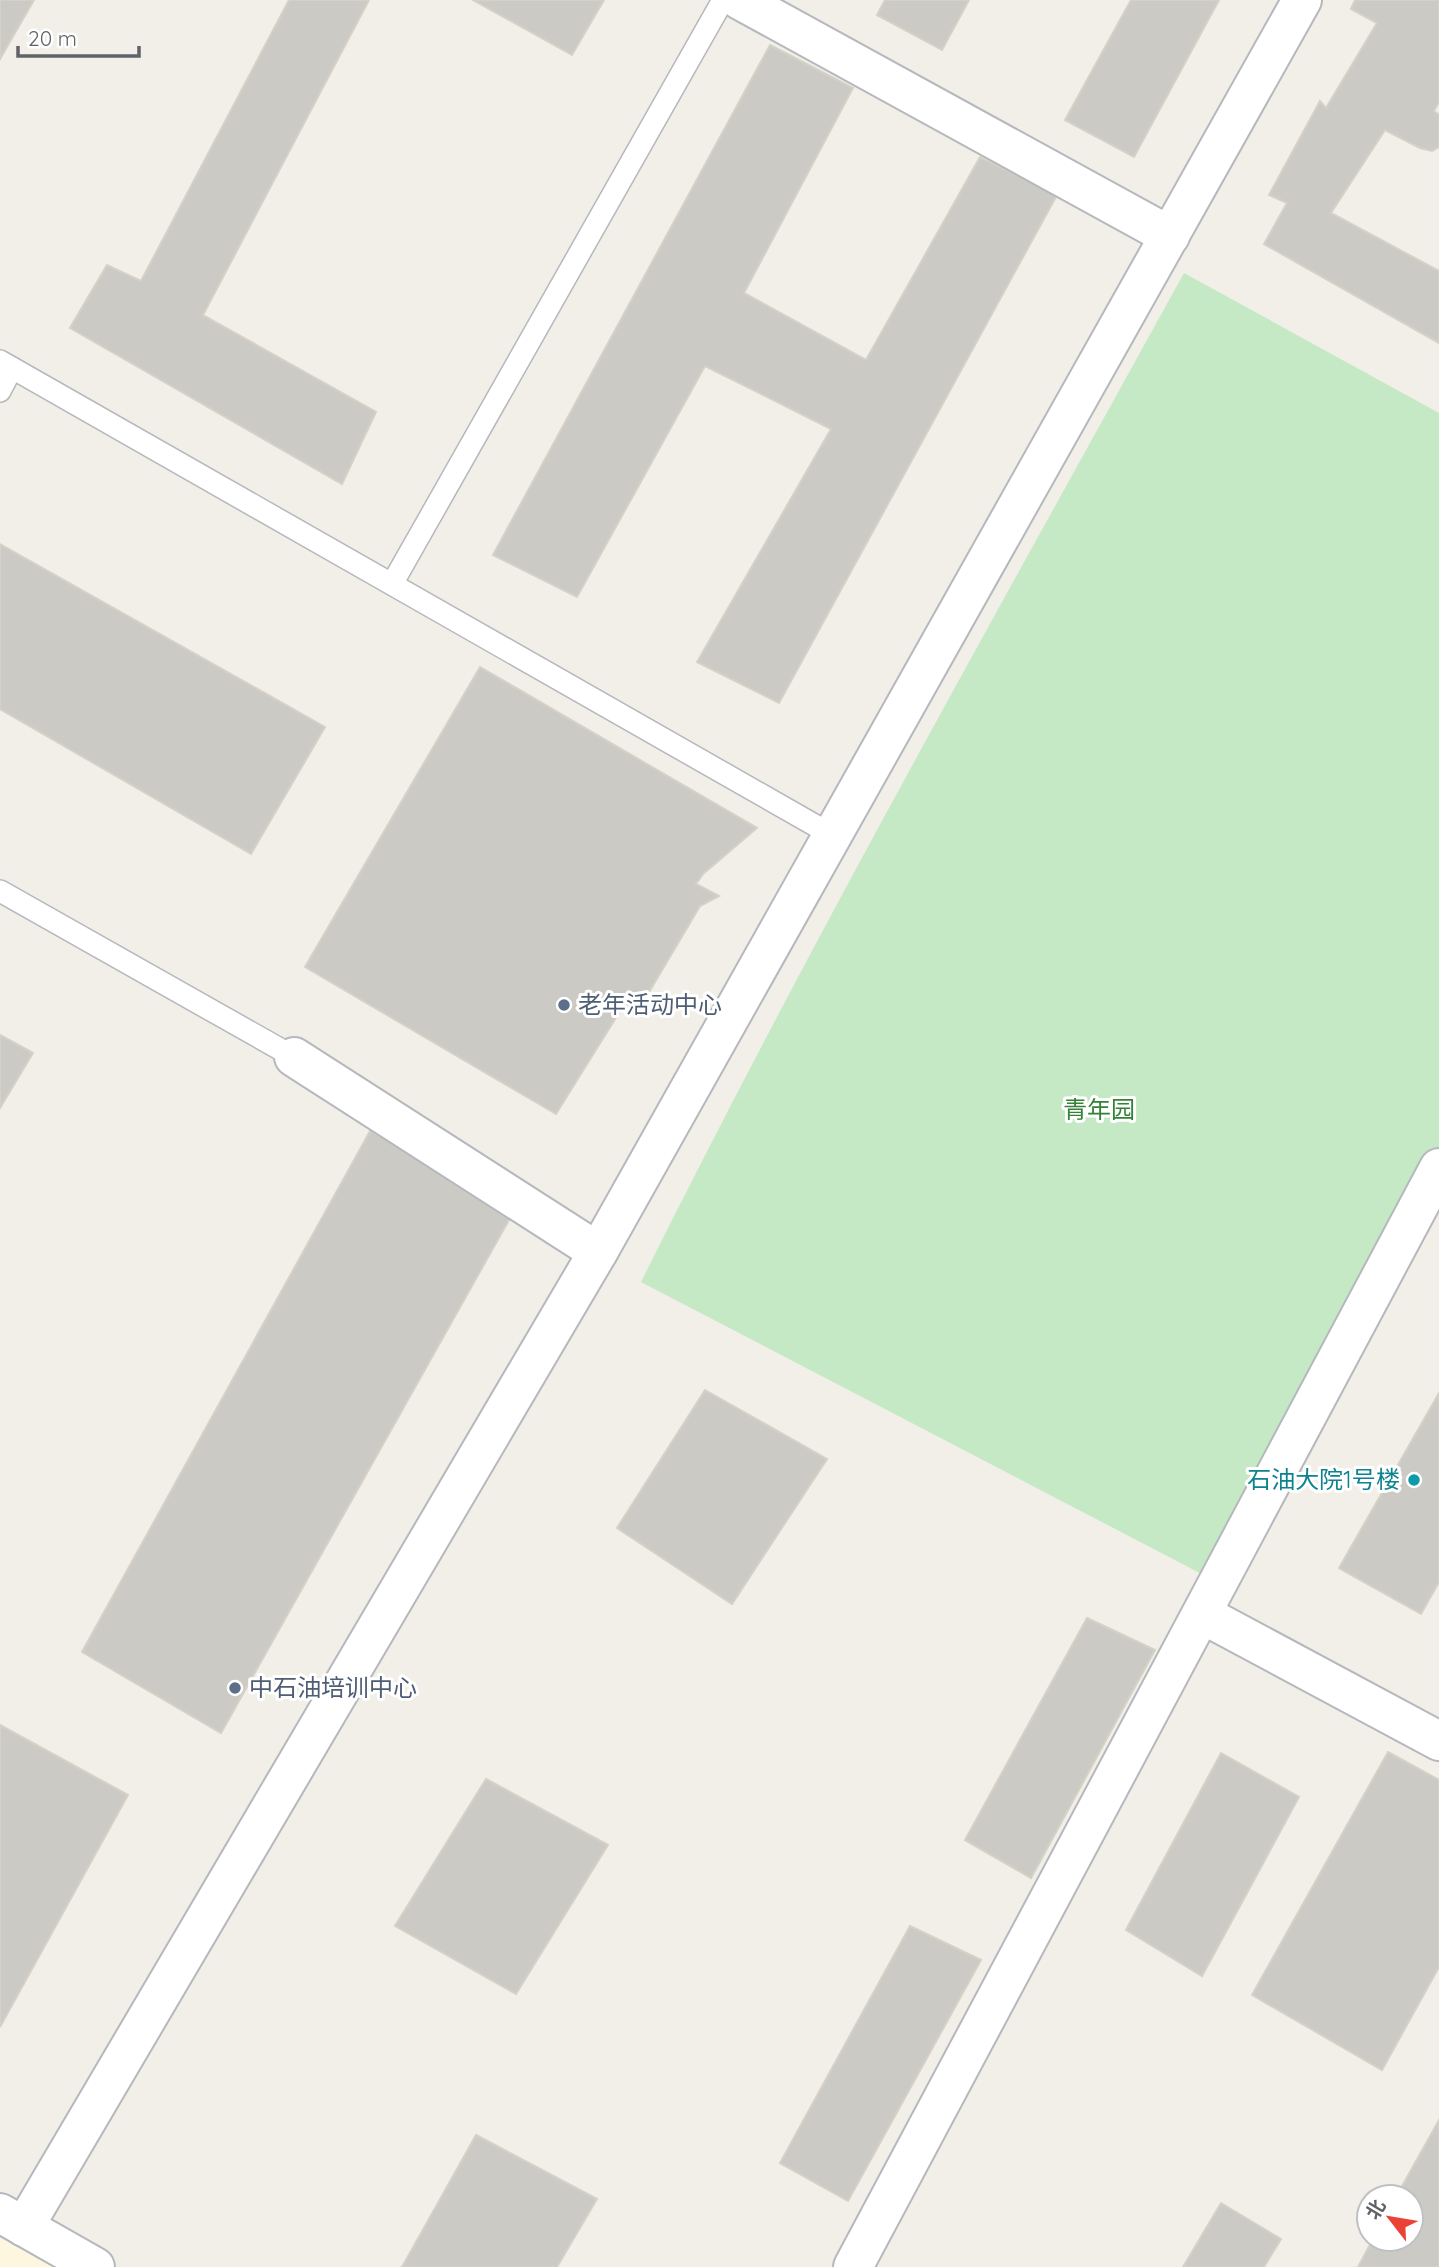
<svg xmlns="http://www.w3.org/2000/svg" width="1439" height="2267" viewBox="0 0 1439 2267" font-family="Quicksand,'Noto Sans SC',sans-serif">
  <style>
    .commercial { fill: #fef7e0 }
    .green { fill: #c5e8c5 }
    .building { fill: #cccac5; stroke: #d6d1c6; stroke-width: 2 }
    .lines { fill: none; stroke-linecap: round; stroke-linejoin: round }
    .lane-casing { stroke: #b5b8bc; stroke-width: 24 }
    .street-casing { stroke: #b5b8bc; stroke-width: 42 }
    .lane { stroke: #fff; stroke-width: 21 }
    .street { stroke: #fff; stroke-width: 38 }
    .service-dot { fill: #5c6f8a; stroke: #fff; stroke-width: 2.5 }
    .culture-dot { fill: #0f9aa8; stroke: #fff; stroke-width: 2.5 }
    .labels { text-anchor: middle; stroke-width: 6; stroke-linejoin: round; paint-order: stroke }
    .service-label { font-size: 24px; fill: #4e5e75; stroke: #fff; text-anchor: start }
    .park-label { font-size: 24px; fill: #348238; stroke: #fff }
    .culture-label { font-size: 24px; fill: #0d838f; stroke: #fff; text-anchor: end }
  </style>
  <rect width="100%" height="100%" fill="#f1efe8"/>
  <!-- commercial -->
  <polygon class="commercial" points="0,2213 94,2267 0,2267"/>
  <!-- green -->
  <path class="green" d="M1184,273l255,140v755l-220,415 -578,-301c170,-342 359,-675 543,-1009z"/>
  <!-- building -->
  <g class="building">
    <polygon points="0,0 34,0 0,59"/>
    <polygon points="289,0 369,0 203,315 376,412 342,484 70,328 107,265 141,281"/>
    <polygon points="473,0 604,0 572,55"/>
    <polygon points="885,0 969,0 942,50 877,15"/>
    <polygon points="1131,0 1219,0 1134,157 1065,120"/>
    <polygon points="1355,0 1439,0 1439,102 1434,111 1439,115 1439,147 1432,151 1420,148 1385,130 1331,213 1439,271 1439,343 1264,244 1287,203 1269,195 1320,101 1326,108 1377,23 1351,9"/>
    <polygon points="770,45 853,88 744,293 866,360 980,157 1057,195 779,703 697,662 831,429 705,366 577,597 493,555"/>
    <polygon points="0,544 325,727 251,854 0,709"/>
    <polygon points="480,667 757,828 703,874 696,884 719,896 700,906 642,1004 645,1017 622,1008 556,1114 305,967"/>
    <polygon points="0,1035 33,1053 0,1108"/>
    <polygon points="370,1131 514,1211 221,1733 82,1652"/>
    <polygon points="705,1390 827,1459 732,1604 617,1528"/>
    <polygon points="1439,1393 1439,1582 1421,1614 1339,1568"/>
    <polygon points="1087,1618 1155,1650 1031,1878 965,1840"/>
    <polygon points="0,1725 128,1795 0,2027"/>
    <polygon points="1388,1752 1439,1780 1439,1967 1382,2070 1252,1995"/>
    <polygon points="1221,1753 1299,1797 1202,1976 1126,1930"/>
    <polygon points="486,1779 608,1845 516,1994 395,1926"/>
    <polygon points="910,1926 981,1960 848,2201 780,2163"/>
    <polygon points="1439,2120 1439,2267 1358,2267 1373,2239 1411,2239 1411,2197 1396,2197"/>
    <polygon points="476,2135 597,2199 557,2267 402,2267"/>
    <polygon points="1221,2203 1281,2239 1264,2267 1183,2267"/>
  </g>
  <g class="lines">
    <defs>
      <g id="lane">
        <polyline points="0,361 832,835"/>
        <polyline points="0,391 12,368"/>
        <polyline points="392,584 723,0"/>
        <polyline points="0,891 294,1057"/>
      </g>
      <g id="street">
        <polyline points="740,0 1170,236"/>
        <polyline points="294,1057 598,1252"/>
        <polyline points="1202,1614 1439,1741"/>
        <polyline points="0,2213 95,2267"/>
        <polyline points="24,2227 598,1252 1302,0"/>
        <polyline points="853,2267 1439,1168"/>
      </g>
    </defs>
    <!-- lane casing -->
    <use href="#lane" class="lane-casing"/>
    <!-- street casing -->
    <use href="#street" class="street-casing"/>
    <!-- lane -->
    <use href="#lane" class="lane"/>
    <!-- street -->
    <use href="#street" class="street"/>
  </g>
  <!-- markers -->
  <g class="service-dot">
    <circle cx="564" cy="1005" r="7"/>
    <circle cx="235" cy="1688" r="7"/>
  </g>
  <circle class="culture-dot" cx="1414" cy="1480" r="7"/>
  <g class="labels">
    <!-- service labels -->
    <g class="service-label">
      <text x="578" y="1013">老年活动中心</text>
      <text x="249" y="1696">中石油培训中心</text>
    </g>
    <!-- park labels -->
    <g class="park-label">
      <text x="1099" y="1118">青年园</text>
    </g>
    <!-- culture labels -->
    <g class="culture-label">
      <text x="1400" y="1488">石油大院1号楼</text>
    </g>
  </g>
  <!-- north arrow -->
  <g transform="translate(1390 2218) rotate(301)"><circle r="33" fill="#ffffff" stroke="#bfc1c3" stroke-width="2"/>
  <path d="M0-5L12 26L0 18L-12 26Z" fill="#ea4335"/>
  <text y="-10" font-size="19" font-weight="bold" text-anchor="middle" fill="#5f6368">北</text>
  </g>
  <!-- scale -->
  <path d="M18 46v10h121v-10" fill="none" stroke="#5f6368" stroke-width="3.5"/>
  <text x="28" y="46" font-size="21" fill="#5f6368" stroke="#ffffff" stroke-width="5" paint-order="stroke">20 m</text>
</svg>
